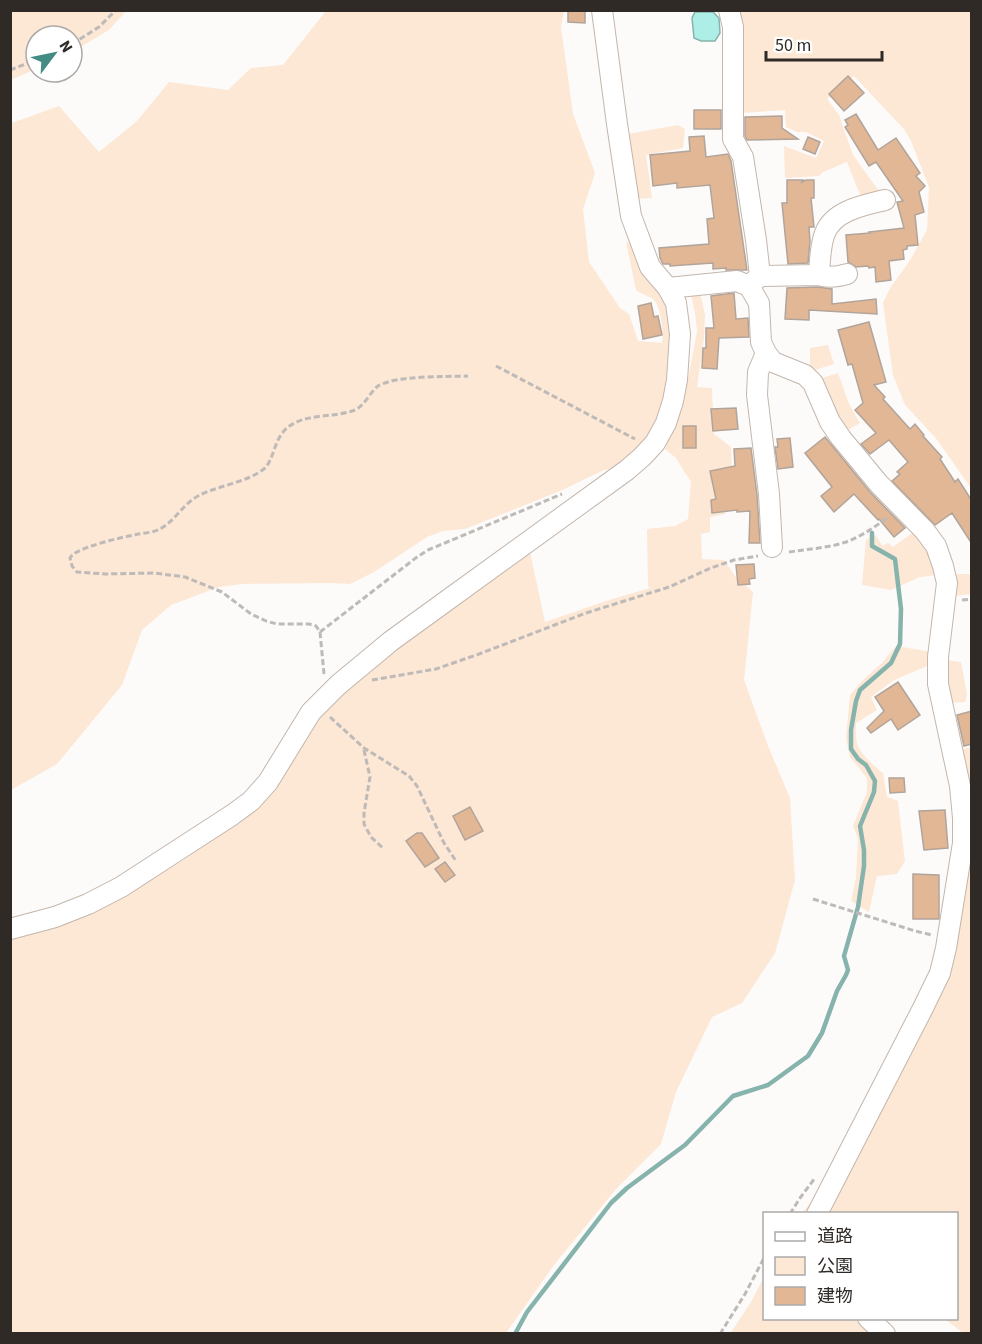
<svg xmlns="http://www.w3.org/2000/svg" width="982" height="1344" viewBox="0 0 982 1344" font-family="'Source Sans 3','Noto Sans JP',sans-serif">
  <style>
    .green { fill: #fde7d5 }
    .water { fill: #adeee7; stroke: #87b3ad; stroke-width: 1.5 }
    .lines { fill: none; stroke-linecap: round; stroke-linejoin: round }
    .stream { stroke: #87b3ad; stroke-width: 4.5 }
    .building { fill: #e1b796; stroke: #b1a49a; stroke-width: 1.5 }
    .minor-casing { stroke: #c3b6ac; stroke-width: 22 }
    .path { stroke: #bdbab8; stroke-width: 3; stroke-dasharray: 6 3; stroke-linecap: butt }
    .minor { stroke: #fff; stroke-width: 20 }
  </style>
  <rect width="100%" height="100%" fill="#fdfbf9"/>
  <!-- green -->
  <g class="green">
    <polygon points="11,10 126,10 126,11 109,30 72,52 72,36 36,36 36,69 11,80"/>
    <path d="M326,11h238l-3,16 12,87 22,59 -12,36 6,53 31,46 9,6 9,27 24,2c2,-9 -1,-36 -8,-43 -5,-4 -13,-6 -18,-10l-10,-48 3,1 5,5 37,61v37l-5,46 -8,31 -13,18 -27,26 -14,3 -44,21 -95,38 -22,2 -16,6 -53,35 -24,12 -20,-1 -88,1 -23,3 -48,18 -29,25 -20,55 -65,79 -46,26 -1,-671 2,4 47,-17 40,46 38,-31 32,-39 59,8 23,-22 32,-3z"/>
    <polygon points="734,11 971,11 971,488 935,437 905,405 893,375 883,303 890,288 909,262 927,230 929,187 911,141 904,129 854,76 827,99 839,115 853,155 881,194 862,200 847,162 823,172 819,176 785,178 784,146 816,158 824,141 806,132 797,132 786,127 785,110 741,113"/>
    <polygon points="678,125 685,129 683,148 646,155 652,198 636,199 628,134"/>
    <polygon points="700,292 705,315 704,338 697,387 712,388 714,434 731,447 733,492 725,514 710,517 710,532 701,534 702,559 724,560 735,576 753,592 744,680 768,746 790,798 795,880 775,953 742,1003 712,1017 676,1092 661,1144 616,1189 554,1265 506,1333 11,1334 11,933 93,912 119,899 184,860 247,815 340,689 530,552 545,622 609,600 650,588 648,586 647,529 675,526 688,519 691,481 685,473 676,458 665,449 686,390 697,331 695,312 691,295"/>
    <polygon points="828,345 834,364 815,370 810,366 810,348"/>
    <polygon points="838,373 849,404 860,423 844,432 819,379"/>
    <polygon points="915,531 928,548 937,575 920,577 891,590 862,585 866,540 875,535 883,546 888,543 893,547"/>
    <polygon points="956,574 969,574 971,577 971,594 955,596"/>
    <path d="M896,646l36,6v12l-38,16 -23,17 6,13 -21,13c0,8 -1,18 3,25 4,8 17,20 24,25l4,24 11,4 7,60 -8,13 -20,2 -8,36 -18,-11 5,-23 2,-39 -5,-13 14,-34v-14l-17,-21 -4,-19 4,-43 12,-14 20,-18z"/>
    <polygon points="946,660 961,662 967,694 965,702 948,703"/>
    <polygon points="971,747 972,834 961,750"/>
    <polygon points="971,843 971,1333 963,1333 945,1319 956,1318 956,1214 801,1214 865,1139 951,973 968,877"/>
    <polygon points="764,1277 764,1318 861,1319 879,1334 730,1334 751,1302"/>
  </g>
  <!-- water -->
  <polygon class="water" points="695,12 713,12 719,18 720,33 715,41 701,41 694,38 692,18"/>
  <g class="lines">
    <!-- stream -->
    <polyline class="stream" points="515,1334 527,1312 611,1203 627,1188 685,1145 733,1096 768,1085 808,1056 822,1033 837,991 846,975 848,970 844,956 858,907 864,866 864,850 860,826 874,792 875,781 866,765 858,759 851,749 851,730 856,701 860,690 891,663 900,644 901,609 895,559 872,546 872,533"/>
  </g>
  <!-- building -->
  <g class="building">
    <polygon points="568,10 585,10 585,23 568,22"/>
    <polygon points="848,76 864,93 844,111 829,94"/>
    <rect x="694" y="110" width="27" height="19"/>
    <polygon points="856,114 878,150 896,138 920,173 916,176 925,186 919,192 924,212 915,215 918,245 907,246 907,249 903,250 904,259 889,261 891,280 876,282 875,267 869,268 868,266 856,267 848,262 846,235 870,233 869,232 904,228 897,202 903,201 876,162 869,166 845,127 848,125 845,120"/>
    <polygon points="782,116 782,128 798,139 747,140 745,136 745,117"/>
    <polygon points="704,136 706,157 728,154 731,161 747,270 726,270 726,268 713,269 713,263 670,266 670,264 663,264 660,258 659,248 709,244 707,219 714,218 710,185 677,188 677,183 653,186 650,155 690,151 689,137"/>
    <polygon points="808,137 820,142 815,154 803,149"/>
    <polygon points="787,180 803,180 802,182 806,180 814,180 814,198 811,198 814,227 809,227 810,241 808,263 788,264 782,203 787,203"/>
    <polygon points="817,287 832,289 832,304 876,299 877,314 809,310 809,320 785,319 787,288"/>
    <polygon points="734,293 736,319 748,318 749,337 719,338 717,369 702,368 703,348 706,348 706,328 714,328 711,296"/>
    <polygon points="651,303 654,317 658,316 662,335 643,339 638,306"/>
    <polygon points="869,322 886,382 874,385 885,397 883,399 910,429 915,424 924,435 923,436 942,457 940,459 955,482 958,479 972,501 972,544 952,513 935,525 892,481 900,474 897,472 908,462 889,440 870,454 861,444 876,433 855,410 863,403 852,364 848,365 838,330"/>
    <polygon points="736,408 738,429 713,431 711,409"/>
    <rect x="683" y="426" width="13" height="22"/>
    <polygon points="825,437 870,492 905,528 894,537 879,519 878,520 854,494 834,512 821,496 832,487 805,453"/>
    <polygon points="790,438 793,467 778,469 775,447 778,447 777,439"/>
    <polygon points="751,448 757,495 760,543 749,543 750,511 737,512 737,510 712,513 711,500 716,499 710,471 735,466 734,449"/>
    <polygon points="754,564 755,578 749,579 750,584 738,585 736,565"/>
    <polygon points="898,682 920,715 898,730 891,719 871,733 867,728 884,711 875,697"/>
    <polygon points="972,711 972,744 964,746 957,715"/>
    <polygon points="889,778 904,778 905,792 890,793"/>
    <polygon points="470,807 483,831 465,840 453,816"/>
    <polygon points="945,810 948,848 924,850 919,811"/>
    <polygon points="417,833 422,833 439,858 425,867 406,841"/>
    <polygon points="445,862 455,875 445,882 435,869"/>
    <polygon points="913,874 939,875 939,919 913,919"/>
  </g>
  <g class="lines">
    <defs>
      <g id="minor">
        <polyline points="729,10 733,27 733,139 743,157 756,240 760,276"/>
        <path d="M819,275c1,-13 1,-30 6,-42 9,-23 40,-28 60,-33"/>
        <path d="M751,284l9,-8 59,-1c9,3 18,2 28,-1"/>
        <polyline points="668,288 737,281 749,286 759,303 761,342 766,353 773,362 805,375 813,383 830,422 841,438 879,484 925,531 936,546 943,566 947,583 938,657 938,684 960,786 963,818 963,843 946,948 940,973 923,1008 817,1214"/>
        <polyline points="766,353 758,372 757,395 769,494 772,547"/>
        <polyline points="10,929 55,917 88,904 121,887 232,815 251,801 268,782 311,712 338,685 391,641 627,470 642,457 655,443 666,423 673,401 677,380 680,334 676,303 668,288 650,267 631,216 617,124 602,10"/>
        <polyline points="868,1318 885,1334"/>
      </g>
    </defs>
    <!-- minor casing -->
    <use href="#minor" class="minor-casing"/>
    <!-- path -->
    <g class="path">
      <polyline points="72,44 99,27 116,10"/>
      <polyline points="10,70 36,60"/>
      <polyline points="496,366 635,439"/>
      <path d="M789,552c19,-3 39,-4 57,-10 16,-6 29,-15 42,-25"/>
      <polyline points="962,600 972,599"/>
      <polyline points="320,632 417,557 428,550 562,494"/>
      <path d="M324,674l-4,-42 -4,-6 -7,-2h-32l-11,-3 -15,-7 -29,-22 -37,-15 -31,-4 -49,1 -28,-2 -5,-6 -2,-8c3,-4 3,-4 7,-6 13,-7 41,-14 57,-17 8,-2 19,-2 26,-6 15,-8 23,-25 38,-33 18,-10 51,-14 67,-28 9,-9 9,-29 22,-40 18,-15 44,-10 65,-17 12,-3 17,-18 26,-25 18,-11 68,-9 90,-10"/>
      <polyline points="372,680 436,669 479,654 586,613 669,587 711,568 734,560 758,556"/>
      <polyline points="330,717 364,748 409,776 417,786 444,843 456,861"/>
      <polyline points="364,750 370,777 364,813 364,824 371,837 384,849"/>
      <polyline points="813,899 915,931 932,935"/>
      <polyline points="790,1214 800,1198 815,1178"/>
      <polyline points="720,1334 745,1294 764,1258"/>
    </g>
    <!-- minor -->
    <use href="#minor" class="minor"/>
  </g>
  <!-- border -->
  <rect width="982" height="1344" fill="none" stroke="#2f2a26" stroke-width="24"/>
  <!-- legend -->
  <rect x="763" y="1212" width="195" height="108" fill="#ffffff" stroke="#acaaa8" stroke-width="1.5"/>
  <rect x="775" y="1232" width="30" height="9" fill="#ffffff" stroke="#acaaa8" stroke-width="1.5"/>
  <text x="817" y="1242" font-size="18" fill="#2f2a26">道路</text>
  <rect x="775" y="1257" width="30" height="18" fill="#fde7d5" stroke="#acaaa8" stroke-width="1.5"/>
  <text x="817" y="1272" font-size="18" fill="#2f2a26">公園</text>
  <rect x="775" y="1287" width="30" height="18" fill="#e1b796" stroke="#acaaa8" stroke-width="1.5"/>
  <text x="817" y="1302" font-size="18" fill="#2f2a26">建物</text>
  <!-- north arrow -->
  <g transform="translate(54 54) rotate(58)"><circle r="28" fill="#ffffff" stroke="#acaaa8" stroke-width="1.5"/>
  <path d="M0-4.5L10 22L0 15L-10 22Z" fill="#448b84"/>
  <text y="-9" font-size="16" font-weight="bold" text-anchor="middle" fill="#2f2a26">N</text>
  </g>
  <!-- scale -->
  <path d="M766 51v9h116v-9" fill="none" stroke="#2f2a26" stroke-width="3"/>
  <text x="775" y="51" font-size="18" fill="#2f2a26" stroke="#ffffff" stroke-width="4.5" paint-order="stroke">50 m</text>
</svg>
